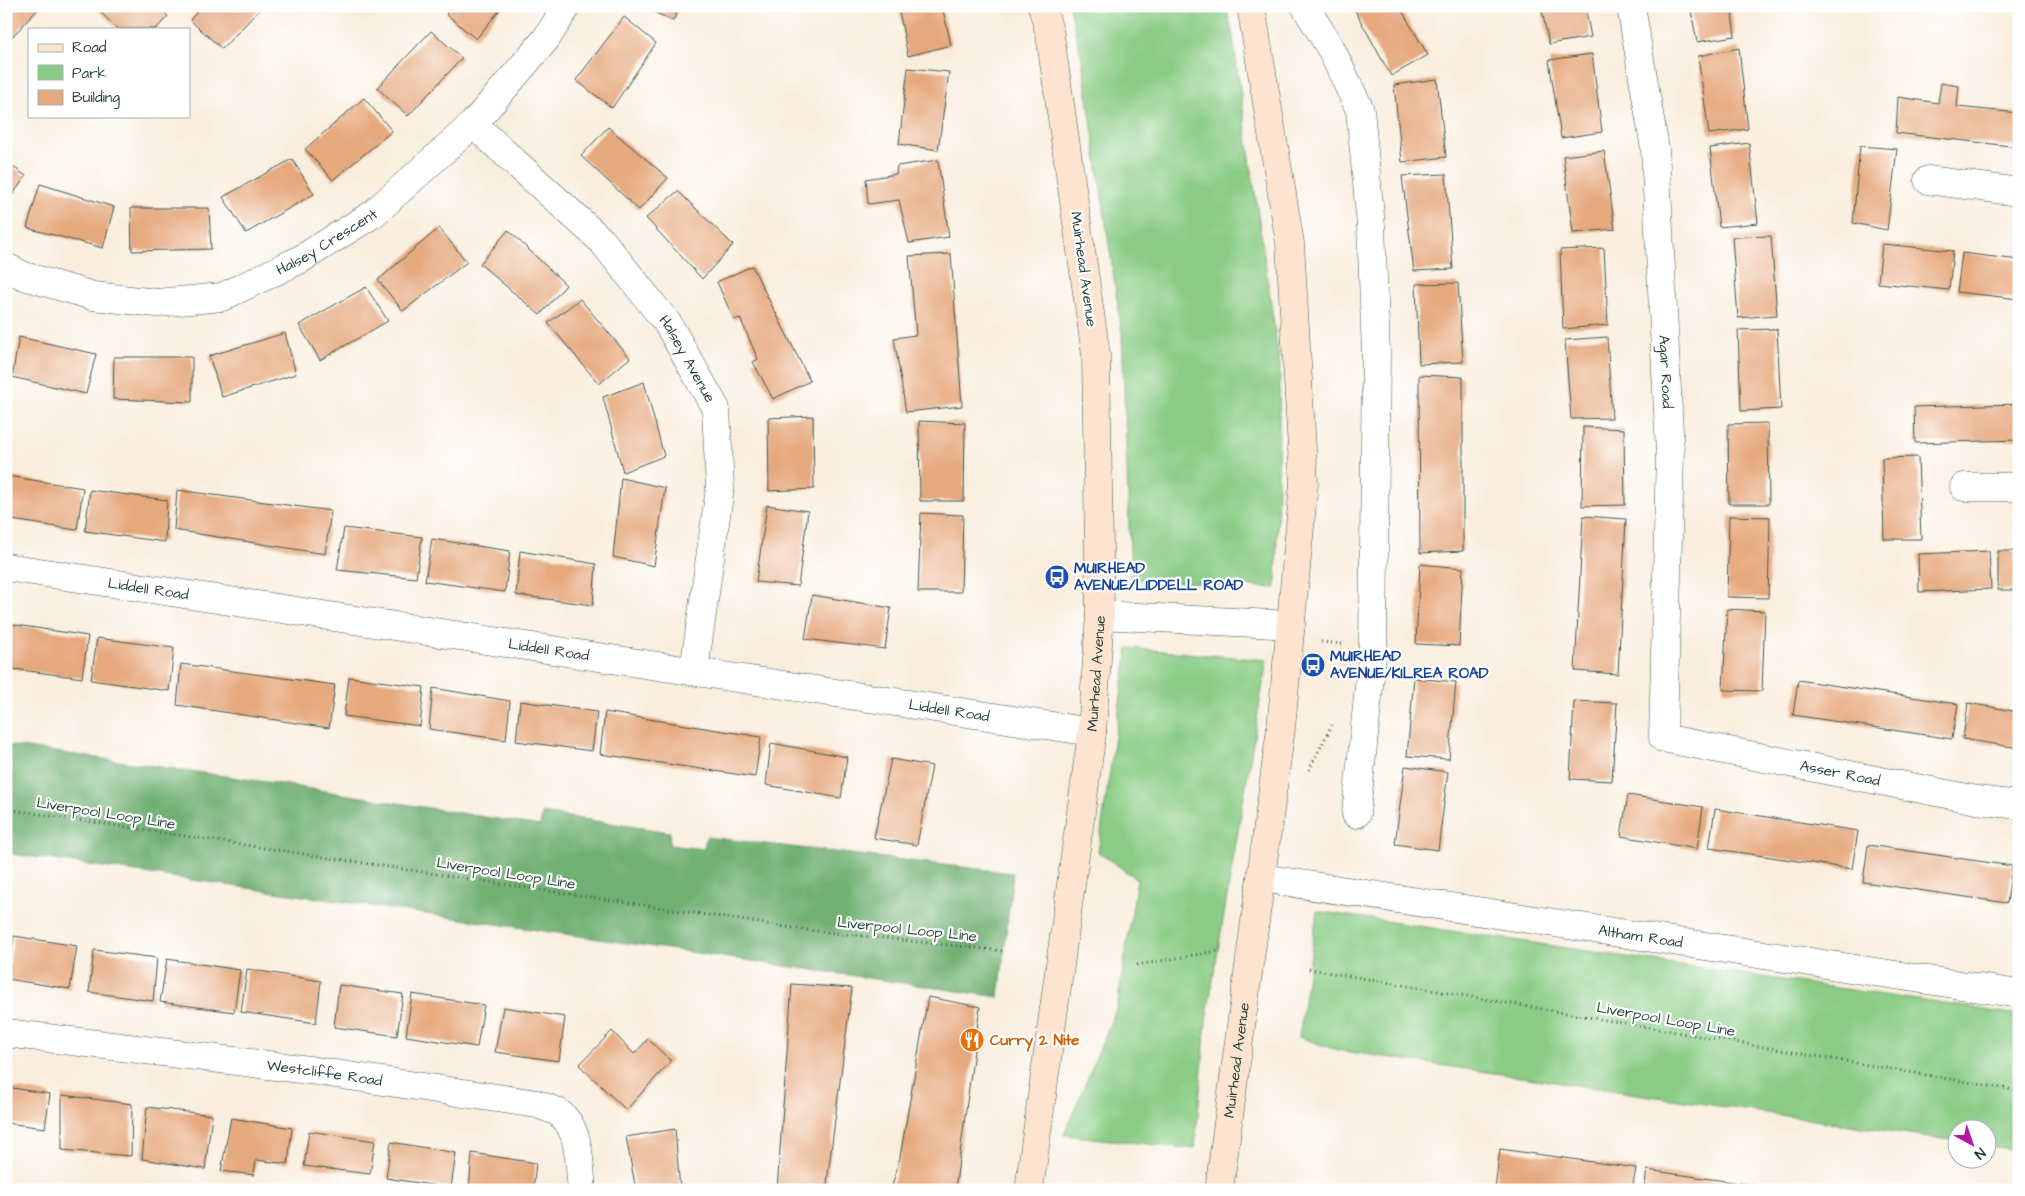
<svg xmlns="http://www.w3.org/2000/svg" width="2025" height="1196" viewBox="0 0 2025 1196" font-family="'Architects Daughter',sans-serif">
  <style>
    .green { fill: #8acc85; stroke: #54845c }
    .forest { fill: #6fb072; stroke: #477653 }
    .building { fill: #e6a87d }
    .lines { fill: none; stroke-linecap: round; stroke-linejoin: round }
    .street-casing { stroke: #40584e; stroke-width: 29 }
    .secondary-casing { stroke: #40584e; stroke-width: 29 }
    .path { stroke: #40584e; stroke-width: 3; stroke-dasharray: 1 4; stroke-linecap: butt }
    .street { stroke: #fff; stroke-width: 28 }
    .secondary { stroke: #fde4d1; stroke-width: 28 }
    .labels { text-anchor: middle; stroke-width: 4.5; stroke-linejoin: round; paint-order: stroke }
    .street-label { font-size: 15px; fill: #1f3d34; stroke: #fff }
    .transit-label { font-size: 15px; font-weight: bold; fill: #164399; stroke: #fff; text-anchor: start }
    .food-label { font-size: 15px; font-weight: bold; fill: #c56008; stroke: #fff; text-anchor: start }
  </style>
  <rect width="100%" height="100%" fill="#fff"/>
  <filter id="ink" filterUnits="userSpaceOnUse"><feTurbulence type="fractalNoise" baseFrequency=".02" numOctaves="2"/><feDisplacementMap in="SourceGraphic" scale="10" xChannelSelector="R" yChannelSelector="G"/><feConvolveMatrix kernelMatrix="1 2 1 2 8 2 1 2 1" color-interpolation-filters="sRGB"/></filter>
  <filter id="wash" filterUnits="userSpaceOnUse"><feTurbulence type="fractalNoise" baseFrequency=".0096" numOctaves="4" result="noise"/><feDisplacementMap in="SourceGraphic" scale="20" xChannelSelector="R" yChannelSelector="G"/><feGaussianBlur stdDeviation="1.12" result="paint"/><feColorMatrix in="noise" values="0 0 0 0 0 0 0 0 0 0 0 0 0 0 0 0 0 1.4 0 .05"/><feComposite in="paint" operator="in"/></filter>
  <g filter="url(#wash)">
    <rect width="100%" height="100%" fill="#f9eede"/>
    <!-- green -->
    <g class="green">
      <polygon points="1069,6 1226,6 1232,32 1280,367 1276,588 1131,579 1122,334 1082,59"/>
      <polygon points="1128,648 1267,660 1206,1021 1195,1149 1064,1135 1117,1007 1137,879 1098,852"/>
      <polygon points="1317,911 2019,1015 2019,1150 1988,1146 1988,1128 1958,1128 1957,1141 1337,1050 1299,1037"/>
    </g>
    <!-- forest -->
    <polygon class="forest" points="6,745 281,784 540,826 542,813 670,832 669,845 704,849 706,837 1013,873 999,997 6,853"/>
    <g id="blocks">
      <!-- building -->
      <g class="building">
        <polygon points="6,6 41,6 10,39 6,35"/>
        <polygon points="94,6 157,6 168,16 156,29 118,29"/>
        <polygon points="202,6 263,6 222,49 190,20"/>
        <polygon points="452,6 503,6 476,39 446,14"/>
        <polygon points="642,6 680,6 673,21"/>
        <polygon points="898,6 942,6 951,45 908,56"/>
        <polygon points="1399,6 1428,55 1391,76 1353,7"/>
        <polygon points="1541,6 1585,6 1591,37 1549,44"/>
        <polygon points="1690,6 1731,6 1735,36 1697,42"/>
        <polygon points="624,17 656,43 612,108 576,80"/>
        <polygon points="431,31 462,58 408,116 377,88"/>
        <polygon points="1739,48 1748,129 1709,134 1698,56"/>
        <polygon points="1592,54 1602,132 1561,138 1549,60"/>
        <polygon points="908,68 949,72 938,150 899,144"/>
        <polygon points="1437,79 1446,157 1402,162 1394,85"/>
        <polygon points="1941,83 1959,86 1957,107 2019,113 2019,147 1896,133 1898,97 1938,103"/>
        <polygon points="364,98 392,131 333,180 305,149"/>
        <polygon points="608,127 668,178 639,210 581,156"/>
        <polygon points="1749,143 1758,223 1719,227 1710,148"/>
        <polygon points="1860,146 1897,149 1887,230 1853,223"/>
        <polygon points="1604,151 1615,229 1573,233 1563,156"/>
        <polygon points="292,159 314,194 246,233 223,197"/>
        <polygon points="938,160 949,237 909,243 899,200 868,204 866,179 896,174 897,166"/>
        <polygon points="6,162 26,176 6,204"/>
        <polygon points="1446,174 1453,269 1414,271 1402,176"/>
        <polygon points="40,184 114,207 103,248 27,228"/>
        <polygon points="678,191 733,245 702,279 646,218"/>
        <polygon points="131,208 209,208 211,249 132,251"/>
        <polygon points="439,228 467,262 403,311 378,280"/>
        <polygon points="508,230 566,285 540,315 480,264"/>
        <polygon points="1771,236 1777,315 1738,318 1732,237"/>
        <polygon points="1882,244 1953,251 1949,290 1878,283"/>
        <polygon points="1604,248 1608,325 1563,329 1560,250"/>
        <polygon points="1962,253 2019,260 2019,299 1957,292"/>
        <polygon points="951,254 962,406 906,412 894,338 916,335 909,256"/>
        <polygon points="752,266 810,381 773,399 753,362 758,359 740,318 734,320 717,282"/>
        <polygon points="1458,283 1463,362 1419,364 1416,284"/>
        <polygon points="366,287 388,321 320,360 299,325"/>
        <polygon points="580,299 630,358 599,384 548,323"/>
        <polygon points="1777,329 1781,409 1741,411 1738,330"/>
        <polygon points="285,333 296,374 222,397 209,356"/>
        <polygon points="19,337 96,354 86,394 12,377"/>
        <polygon points="1607,337 1612,418 1571,419 1565,340"/>
        <polygon points="114,357 192,357 192,402 113,399"/>
        <polygon points="1419,375 1463,377 1463,551 1420,553"/>
        <polygon points="644,382 664,456 623,472 603,397"/>
        <polygon points="2019,404 2019,440 1915,443 1914,407"/>
        <polygon points="813,416 814,489 769,491 768,418"/>
        <polygon points="919,421 965,423 964,501 920,501"/>
        <polygon points="1768,423 1769,504 1729,504 1728,424"/>
        <polygon points="1583,427 1624,429 1625,505 1582,506"/>
        <polygon points="1918,457 1921,539 1884,539 1882,458"/>
        <polygon points="7,476 83,488 77,530 6,519"/>
        <polygon points="621,478 665,488 654,566 613,557"/>
        <polygon points="90,490 167,500 165,542 85,531"/>
        <polygon points="177,490 331,511 325,554 174,530"/>
        <polygon points="767,505 808,511 798,586 756,582"/>
        <polygon points="921,513 963,515 961,592 918,592"/>
        <polygon points="1583,516 1626,519 1618,674 1575,671"/>
        <polygon points="1729,516 1770,517 1768,598 1727,597"/>
        <polygon points="344,528 422,537 416,578 337,570"/>
        <polygon points="432,539 510,551 505,592 425,581"/>
        <polygon points="520,551 596,564 593,605 516,595"/>
        <polygon points="1989,551 1991,589 1919,592 1918,554"/>
        <rect x="1998" y="551" width="21" height="39"/>
        <polygon points="1420,564 1463,568 1459,646 1416,644"/>
        <polygon points="812,595 891,608 885,649 805,639"/>
        <polygon points="1727,609 1765,611 1762,691 1723,690"/>
        <polygon points="10,624 88,636 82,678 6,668"/>
        <polygon points="97,638 174,648 169,691 91,680"/>
        <polygon points="181,664 335,685 329,728 177,705"/>
        <polygon points="349,677 424,687 420,726 344,716"/>
        <polygon points="1414,678 1456,682 1449,759 1407,756"/>
        <polygon points="1798,680 1958,704 1952,739 1793,715"/>
        <polygon points="433,688 510,701 506,740 429,729"/>
        <polygon points="520,701 597,712 592,751 516,741"/>
        <polygon points="1574,701 1617,703 1612,781 1570,779"/>
        <polygon points="1968,703 2019,712 2019,748 1963,739"/>
        <polygon points="605,712 761,737 755,777 600,754"/>
        <polygon points="771,743 847,757 841,798 766,785"/>
        <polygon points="891,759 932,766 917,845 874,838"/>
        <polygon points="1405,766 1448,772 1438,850 1395,844"/>
        <polygon points="1628,795 1703,807 1697,849 1621,836"/>
        <polygon points="1715,809 1858,831 1852,869 1709,848"/>
        <polygon points="1868,845 2012,866 2007,903 1863,882"/>
        <polygon points="14,936 77,946 70,989 7,979"/>
        <polygon points="94,950 157,958 153,1001 89,992"/>
        <polygon points="167,959 240,970 234,1012 160,1002"/>
        <polygon points="247,969 321,981 316,1023 241,1012"/>
        <polygon points="792,984 852,988 826,1190 777,1190"/>
        <polygon points="339,985 403,994 397,1036 334,1027"/>
        <polygon points="412,994 484,1005 477,1047 406,1036"/>
        <polygon points="928,997 980,1007 955,1190 891,1190 900,1157"/>
        <polygon points="503,1007 565,1017 559,1061 495,1052"/>
        <polygon points="612,1031 634,1054 648,1039 671,1061 626,1110 579,1065"/>
        <polygon points="6,1087 50,1094 45,1128 6,1123"/>
        <polygon points="62,1095 132,1104 131,1156 62,1150"/>
        <polygon points="147,1107 212,1115 205,1169 142,1159"/>
        <polygon points="231,1118 292,1128 288,1164 256,1160 254,1175 221,1171"/>
        <polygon points="675,1129 680,1190 636,1190 626,1137"/>
        <polygon points="309,1131 375,1141 370,1174 304,1166"/>
        <polygon points="391,1142 456,1153 451,1188 386,1178"/>
        <polygon points="1500,1149 1636,1168 1632,1190 1495,1189"/>
        <polygon points="472,1153 536,1163 533,1190 469,1189"/>
        <polygon points="1647,1170 1783,1189 1783,1190 1644,1190"/>
      </g>
    </g>
  </g>
  <g filter="url(#ink)">
    <use href="#blocks" fill-opacity="0" stroke="#40584e" stroke-width="1"/>
    <g class="lines">
      <defs>
        <g id="street">
          <polyline points="1305,6 1331,49 1360,110 1371,226 1376,353 1373,647 1356,814"/>
          <path id="s1" d="M1631,6l24,143 15,303 -7,286 314,62 42,5"/>
          <path id="s2" d="M473,124l129,117 66,83 48,85 4,79 -26,182"/>
          <polyline points="1928,180 2019,192"/>
          <path id="s3" d="M6,267l18,9 69,20 64,7 65,-6 79,-38 72,-45 100,-90 73,-85 21,-33"/>
          <polyline points="1964,487 2019,487"/>
          <path id="s4" d="M6,567l1086,165"/>
          <polyline points="1100,615 1291,625"/>
          <path id="s5" d="M1261,878l758,116"/>
          <path id="s6" d="M6,1033l303,37 228,34c7,3 16,5 22,9 22,16 20,52 23,77"/>
        </g>
        <g id="secondary">
          <path id="s7" d="M1029,1190l63,-458 8,-117 -4,-260 -46,-320 -8,-29"/>
          <path id="s8" d="M1219,1190l62,-462 23,-245 -14,-240 -39,-237"/>
        </g>
      </defs>
      <!-- street casing -->
      <use href="#street" class="street-casing"/>
      <!-- secondary casing -->
      <use href="#secondary" class="secondary-casing"/>
      <!-- path -->
      <g class="path">
        <polyline points="1321,642 1342,644"/>
        <polyline points="1309,770 1332,725"/>
        <polyline points="6,809 807,930 1004,951"/>
        <polyline points="1137,965 1217,951"/>
        <polyline points="1309,969 2019,1091"/>
        <polyline points="1070,1190 1071,1186 1098,1190"/>
      </g>
      <!-- street -->
      <use href="#street" class="street"/>
      <!-- secondary -->
      <use href="#secondary" class="secondary"/>
    </g>
  </g>
  <!-- icons -->
  <defs>
    <symbol id="bus-disc" viewBox="-11 -11 22 22"><circle r="9.5" fill="#1a4fb4" stroke="#fff"/><path d="M-5-6H5V4H4V6H2V4H-2V6H-4V4H-5ZM-3.5-4V0h7V-4ZM-3.5 1.2v1.5H-2V1.2ZM2 1.2v1.5H3.5V1.2Z" fill="#fff"/></symbol>
    <symbol id="restaurant-disc" viewBox="-11 -11 22 22"><circle r="9.5" fill="#e8710a" stroke="#fff"/><path d="M-5-6h1v4h1v-4h1v4h1v-4h1v5L-1.5 .5V6h-2V.5L-5-1ZM5-6V6H3V1.5H1.5Q1.5-4 5-6Z" fill="#fff"/></symbol>
  </defs>
  <g fill-rule="evenodd">
    <use href="#bus-disc" x="1043" y="563" width="28" height="28"/>
    <use href="#bus-disc" x="1299" y="651" width="28" height="28"/>
    <use href="#restaurant-disc" x="958" y="1026" width="28" height="28"/>
  </g>
  <g class="labels">
    <!-- street labels -->
    <g class="street-label">
      <text dy="5" stroke="none"><textPath href="#s3" startOffset="340">Halsey Crescent</textPath></text>
      <text transform="translate(1084 269) rotate(82)" y="5">Muirhead Avenue</text>
      <text dy="5" stroke="none"><textPath href="#s2" startOffset="320">Halsey Avenue</textPath></text>
      <text dy="5" stroke="none"><textPath href="#s1" startOffset="368">Agar Road</textPath></text>
      <text dy="5" stroke="none"><textPath href="#s4" startOffset="144">Liddell Road</textPath></text>
      <text dy="5" stroke="none"><textPath href="#s4" startOffset="549">Liddell Road</textPath></text>
      <text dy="5" stroke="none"><textPath href="#s7" startOffset="521">Muirhead Avenue</textPath></text>
      <text dy="5" stroke="none"><textPath href="#s4" startOffset="954">Liddell Road</textPath></text>
      <text dy="5" stroke="none"><textPath href="#s1" startOffset="915">Asser Road</textPath></text>
      <text transform="translate(106 813) rotate(9)" y="5">Liverpool Loop Line</text>
      <text transform="translate(506 873) rotate(9)" y="5">Liverpool Loop Line</text>
      <text transform="translate(907 929) rotate(6)" y="5">Liverpool Loop Line</text>
      <text dy="5" stroke="none"><textPath href="#s5" startOffset="384">Altham Road</textPath></text>
      <text transform="translate(1666 1019) rotate(10)" y="5">Liverpool Loop Line</text>
      <text dy="5" stroke="none"><textPath href="#s8" startOffset="131">Muirhead Avenue</textPath></text>
      <text dy="5" stroke="none"><textPath href="#s6" startOffset="321">Westcliffe Road</textPath></text>
    </g>
    <!-- transit labels -->
    <g class="transit-label">
      <text x="1074" y="573">MUIRHEAD<tspan x="1074" dy="17">AVENUE/LIDDELL ROAD</tspan></text>
      <text x="1330" y="661">MUIRHEAD<tspan x="1330" dy="17">AVENUE/KILREA ROAD</tspan></text>
    </g>
    <!-- food labels -->
    <g class="food-label">
      <text x="990" y="1045">Curry 2 Nite</text>
    </g>
  </g>
  <!-- margin -->
  <rect width="2025" height="1196" fill="none" stroke="#fff" stroke-width="25"/>
  <!-- legend -->
  <rect x="28" y="28" width="162" height="90" fill="#ffffff" stroke="#a5b1ae"/>
  <rect x="38" y="44" width="25" height="8" fill="#fde4d1" stroke="#a5b1ae"/>
  <text x="72" y="52" font-size="15" fill="#1f3d34">Road</text>
  <rect x="38" y="65" width="25" height="15" fill="#8acc85" stroke="#a5b1ae"/>
  <text x="72" y="78" font-size="15" fill="#1f3d34">Park</text>
  <rect x="38" y="90" width="25" height="15" fill="#e6a87d" stroke="#a5b1ae"/>
  <text x="72" y="102" font-size="15" fill="#1f3d34">Building</text>
  <!-- north arrow -->
  <g transform="translate(1972 1144) rotate(140)"><circle r="24" fill="#ffffff" stroke="#a5b1ae"/>
  <path d="M0-4L9 19L0 12L-9 19Z" fill="#b5179e"/>
  <text y="-8" font-size="14" font-weight="bold" text-anchor="middle" fill="#1f3d34">N</text>
  </g>
</svg>
